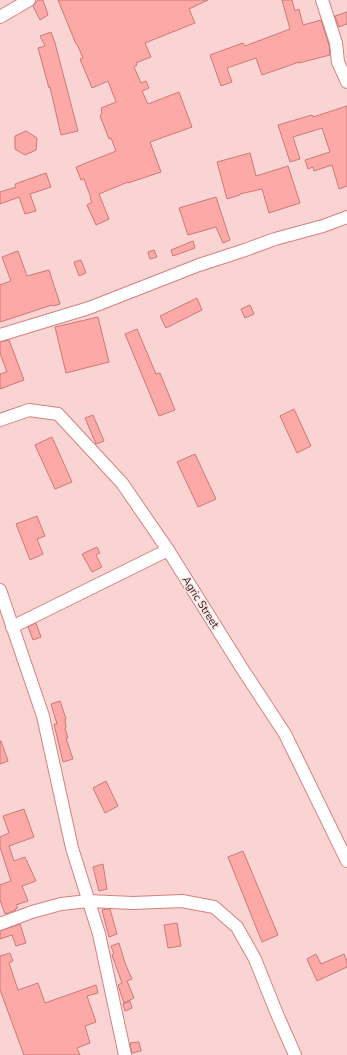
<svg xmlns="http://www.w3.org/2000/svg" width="347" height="1055" viewBox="0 0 347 1055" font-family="'Nunito Sans',sans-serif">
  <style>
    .building { fill: #fda9a7; stroke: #cb7978 }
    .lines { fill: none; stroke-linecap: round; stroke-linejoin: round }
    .minor-casing { stroke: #d4817f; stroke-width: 14 }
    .minor { stroke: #fff; stroke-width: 12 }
    .labels { text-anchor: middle; stroke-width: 3; stroke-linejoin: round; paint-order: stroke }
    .street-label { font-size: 11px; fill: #2f1010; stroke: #f9e6e5 }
  </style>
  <rect width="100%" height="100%" fill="#f9d4d2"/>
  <!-- building -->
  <g class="building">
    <polygon points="38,0 43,0 48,15 40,20 33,6"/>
    <polygon points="58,0 208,0 189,9 195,23 145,43 151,57 136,63 137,65 134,67 141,83 146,81 149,88 142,91 148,104 179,92 192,127 150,142 161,172 128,183 128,182 99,194 109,219 96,225 87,205 92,202 90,199 91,198 84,179 81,180 76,167 116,151 111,138 109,139 100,116 102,113 101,108 116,102 108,81 92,88 80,59 83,58 77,44 76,44"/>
    <polygon points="282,0 292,0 295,11 299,9 303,25 321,20 329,45 330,55 299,63 299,62 262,75 256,58 227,68 232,82 221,86 210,55 243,43 245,46 290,29"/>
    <polygon points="347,12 347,24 339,27 335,16"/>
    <polygon points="51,32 55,43 78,131 61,135 50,87 49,88 38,48 45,46 40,36"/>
    <polygon points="347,106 347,186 339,189 332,165 314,171 313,167 308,169 305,160 330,152 322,128 293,137 300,159 290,162 278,125 312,115 313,117"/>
    <polygon points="26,131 37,138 36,150 25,155 15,149 15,136"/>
    <polygon points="250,153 256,176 288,166 300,203 269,213 262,189 240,194 240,195 227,199 217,162"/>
    <polygon points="46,173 51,187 30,194 36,211 25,214 19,197 0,204 0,192 16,187 15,184"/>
    <polygon points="216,197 230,240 223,243 216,227 188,235 179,208"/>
    <polygon points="193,241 195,248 173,256 171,250"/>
    <polygon points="154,250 157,257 150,259 148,252"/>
    <polygon points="18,251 27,276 49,270 60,304 53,306 52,305 0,322 0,285 11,281 2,257"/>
    <polygon points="81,260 86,273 79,276 74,262"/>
    <polygon points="197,298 202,310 166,328 160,316"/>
    <polygon points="250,305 254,314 245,318 241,309"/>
    <polygon points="98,317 109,362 66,373 55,327"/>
    <polygon points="137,329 156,374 160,373 175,410 159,416 125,334"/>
    <polygon points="9,340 24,380 0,389 0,374 7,372 0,353 0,342"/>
    <polygon points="294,409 311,446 297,453 280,416"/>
    <polygon points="93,415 104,441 96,444 85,418"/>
    <polygon points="52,437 72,482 55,489 35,445"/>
    <polygon points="195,454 216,499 198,507 177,462"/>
    <polygon points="37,516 45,536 37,539 43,554 30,560 16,524"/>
    <polygon points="97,547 100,553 96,555 102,567 92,572 82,554"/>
    <polygon points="36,623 41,637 33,640 28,627"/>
    <polygon points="60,701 66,719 65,719 66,728 65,728 68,738 66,738 73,759 63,762 54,724 57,724 51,704"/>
    <polygon points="0,741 1,741 8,761 0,764"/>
    <polygon points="106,781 118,806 105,813 93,788"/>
    <polygon points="24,809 34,837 9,846 14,861 25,857 36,881 22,886 28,901 16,905 18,908 15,909 16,910 5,914 0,900 0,885 11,881 0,847 0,837 9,833 3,816"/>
    <polygon points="243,851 278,935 262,942 228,857"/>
    <polygon points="103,864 107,889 99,891 93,867"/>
    <polygon points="107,909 110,909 117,934 109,937 102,910"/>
    <polygon points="177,923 181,946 168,948 164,925"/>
    <polygon points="20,924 26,943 16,946 12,935 0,939 0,931"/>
    <polygon points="119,943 125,963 132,979 127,981 134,998 124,1003 118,985 122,983 112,955 114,954 111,946"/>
    <polygon points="10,953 13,961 9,963 18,990 38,983 45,1003 96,985 98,993 87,996 96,1022 85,1026 90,1043 77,1048 80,1055 24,1055 0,990 0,956"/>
    <polygon points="316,954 321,964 344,954 347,962 347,967 317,981 307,959"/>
    <polygon points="130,1001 132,1008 125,1011 123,1004"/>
    <polygon points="139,1042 141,1051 132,1053 130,1043"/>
  </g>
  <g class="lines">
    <defs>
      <g id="minor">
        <polyline points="322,0 336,43 338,62 347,82"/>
        <polyline points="0,17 29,0"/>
        <polyline points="0,335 89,308 199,265 245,250 275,239 323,226 347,217"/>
        <polyline points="0,420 29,410 58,414 122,483 168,550 243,670 285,734 347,861"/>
        <polyline points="0,590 43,716 72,848 99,934 125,1055"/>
        <polyline points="12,627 168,550"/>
        <polyline points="0,924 32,912 61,904 88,901 133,903 182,901 214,907 237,927 255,959 277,1014 295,1055"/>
      </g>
    </defs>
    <!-- minor casing -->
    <use href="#minor" class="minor-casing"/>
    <!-- minor -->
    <use href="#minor" class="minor"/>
  </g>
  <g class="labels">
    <!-- street labels -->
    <g class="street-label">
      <text transform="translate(201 602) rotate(58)" y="4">Agric Street</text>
    </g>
  </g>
</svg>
